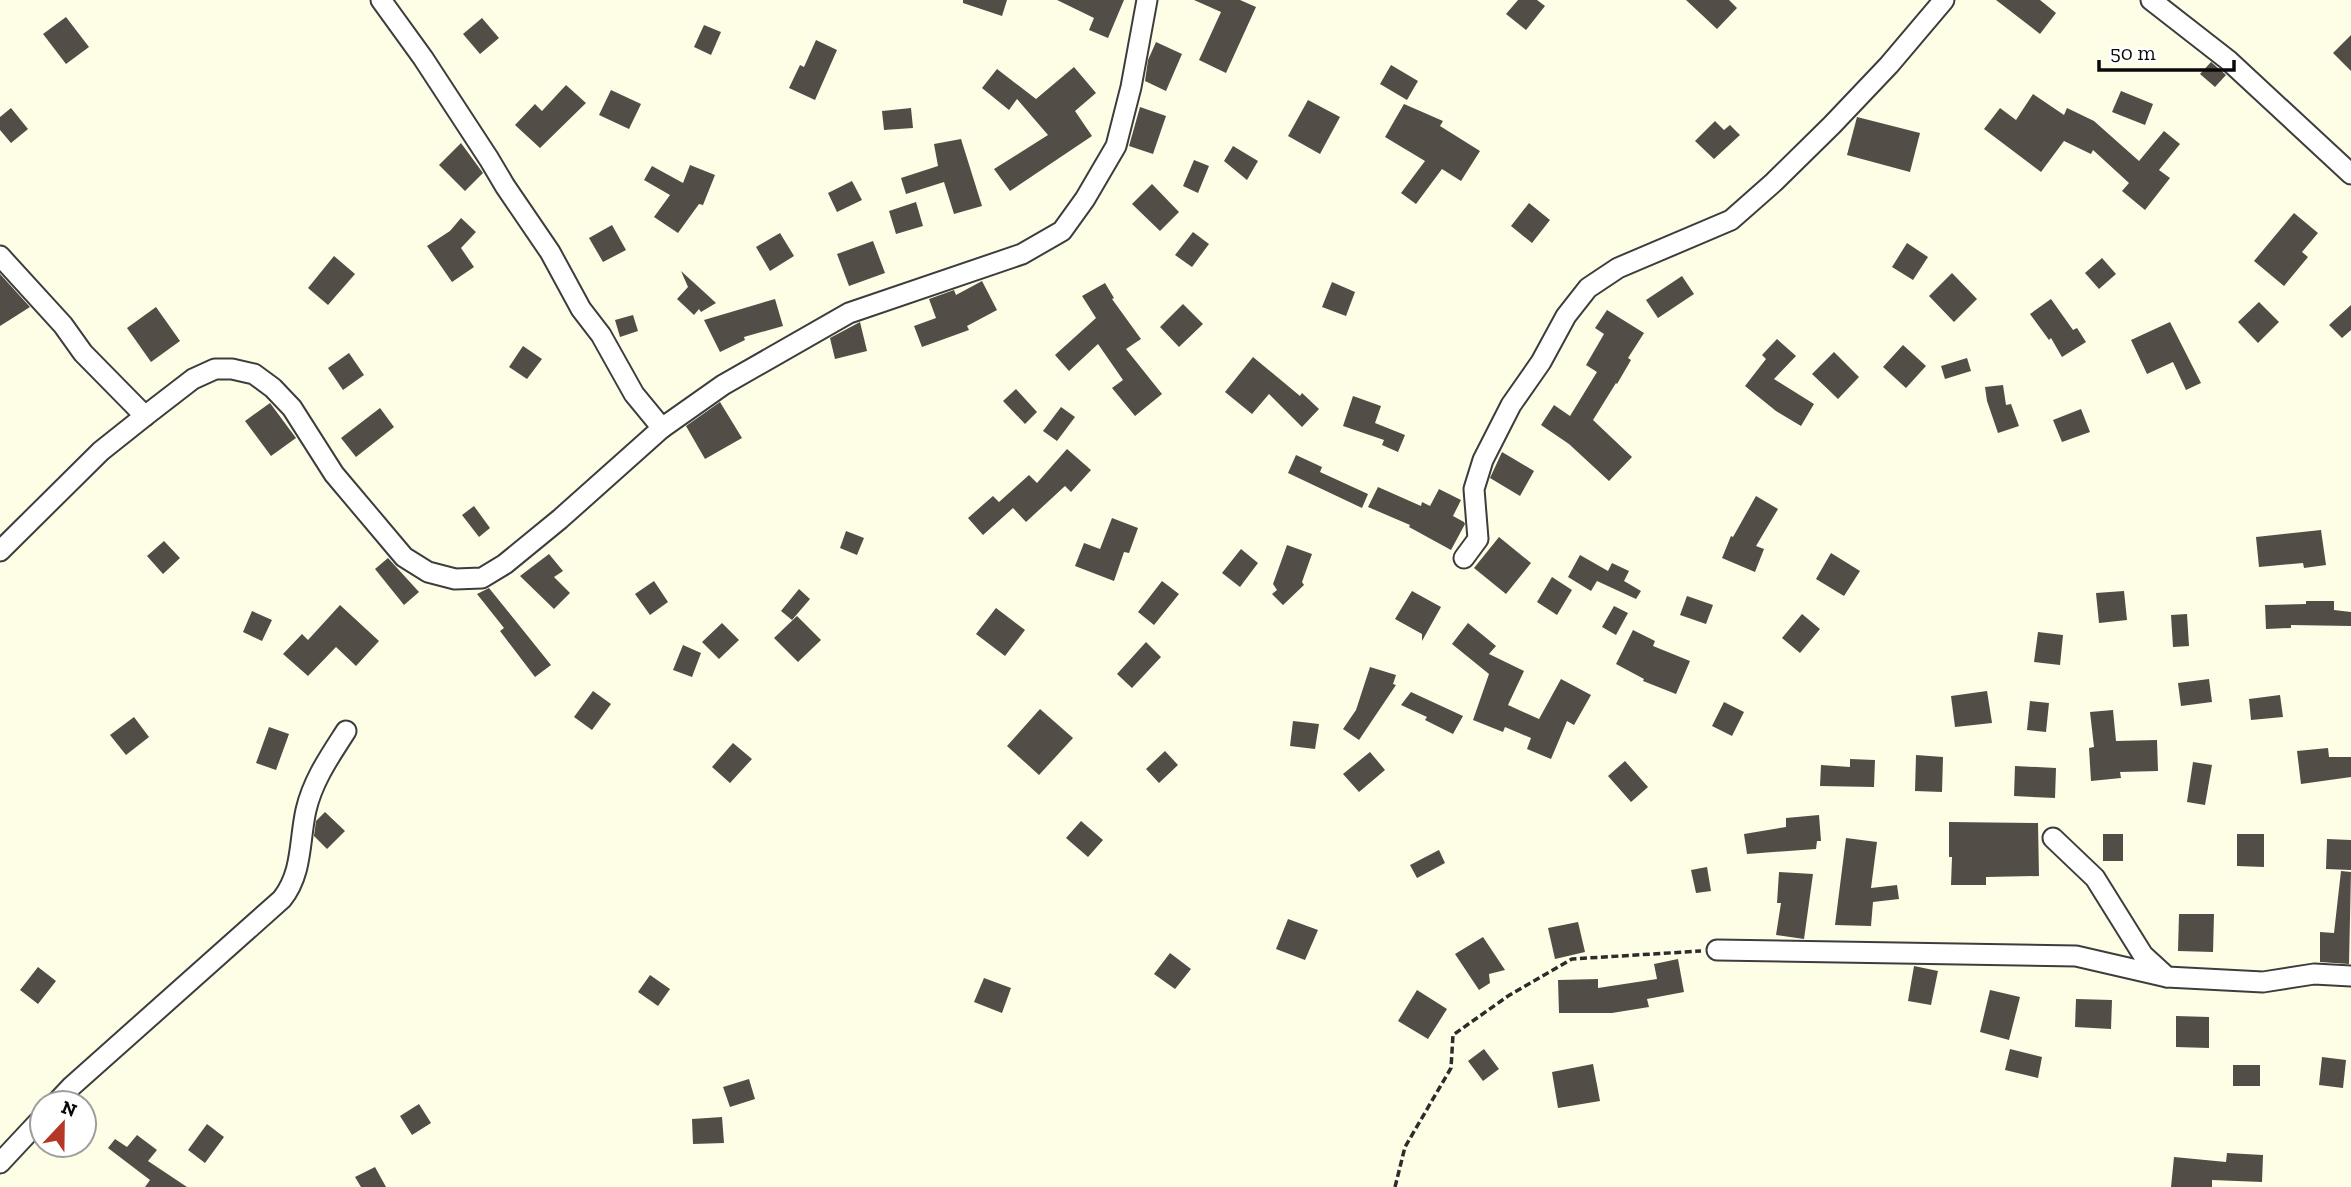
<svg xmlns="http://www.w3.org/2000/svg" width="2351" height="1187" viewBox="0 0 2351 1187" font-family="'Zilla Slab',serif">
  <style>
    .building { fill: #524d46 }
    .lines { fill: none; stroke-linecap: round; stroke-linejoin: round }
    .minor-casing { stroke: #3d3d3d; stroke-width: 23 }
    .path { stroke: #2c2c2c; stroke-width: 3.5; stroke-dasharray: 7 3.5; stroke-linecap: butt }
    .minor { stroke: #fff; stroke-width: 19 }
  </style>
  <rect width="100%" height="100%" fill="#fefee7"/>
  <!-- building -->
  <g class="building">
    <polygon points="963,0 1007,0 1002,16 963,3"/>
    <polygon points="1057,0 1124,0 1108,38 1089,30 1094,18"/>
    <polygon points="1194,0 1240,0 1256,7 1226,73 1199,60 1221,12"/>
    <polygon points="1518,0 1537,0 1545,6 1526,30 1506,14"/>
    <polygon points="1686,0 1729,0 1737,8 1717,29"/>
    <polygon points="1996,0 2040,0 2056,13 2040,34"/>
    <polygon points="66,17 89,47 66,64 43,34"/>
    <polygon points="482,18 499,38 480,54 463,34"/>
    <polygon points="704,25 721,32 711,55 694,47"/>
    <polygon points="2351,35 2351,71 2333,53"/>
    <polygon points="816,40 837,50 815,100 789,88 800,65 804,67"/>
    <polygon points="1156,42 1182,54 1166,91 1145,81 1148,60"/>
    <polygon points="2211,62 2226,75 2215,87 2200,74"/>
    <polygon points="1391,65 1418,81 1407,100 1380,84"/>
    <polygon points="1074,67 1096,93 1075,111 1092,136 1010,191 994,169 1048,135 1017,99 1009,110 982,88 997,69 1036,99"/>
    <polygon points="566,85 586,103 540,148 515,125 535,104 542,111"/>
    <polygon points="611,90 641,104 629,129 599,115"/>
    <polygon points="2121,91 2153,104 2145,125 2112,112"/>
    <polygon points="2033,94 2064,115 2067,108 2094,121 2139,161 2164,131 2180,144 2159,170 2170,178 2145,210 2122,191 2129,183 2093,150 2091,154 2064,141 2041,172 1984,129 2000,108 2016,120"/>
    <polygon points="1308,100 1340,117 1320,154 1288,136"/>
    <polygon points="1404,104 1443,121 1440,126 1480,151 1461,181 1442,169 1416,204 1401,193 1425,161 1385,137"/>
    <polygon points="1140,107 1166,116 1153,154 1129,146"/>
    <polygon points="11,108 28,129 11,143 0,130 0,117"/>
    <polygon points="911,108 913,128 884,130 882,111"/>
    <polygon points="1857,117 1920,133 1910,172 1847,155"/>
    <polygon points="1715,121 1724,130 1730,125 1740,135 1714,159 1695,141"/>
    <polygon points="961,139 982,206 954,214 944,182 906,194 901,178 938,166 934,144"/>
    <polygon points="461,143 483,173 465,191 439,165"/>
    <polygon points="1233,146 1258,161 1247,180 1224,161"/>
    <polygon points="1194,160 1209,166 1198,193 1183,186"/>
    <polygon points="690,165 715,175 703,205 699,204 678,233 654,217 670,195 644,180 652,166 683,183"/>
    <polygon points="852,181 862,200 837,212 828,193"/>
    <polygon points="1152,184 1179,212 1160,231 1132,204"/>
    <polygon points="916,202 923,226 896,234 889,211"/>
    <polygon points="1529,203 1550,220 1532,243 1511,226"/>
    <polygon points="2294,213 2318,233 2302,252 2308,257 2284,286 2254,261"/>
    <polygon points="461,218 476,232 461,248 474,267 452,282 427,246 450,231"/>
    <polygon points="612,225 626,250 603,262 589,238"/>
    <polygon points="1193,232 1209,244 1192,267 1175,255"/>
    <polygon points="780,233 794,256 770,271 756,247"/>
    <polygon points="873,241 885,273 849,286 837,254"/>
    <polygon points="1907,243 1928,257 1913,280 1892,267"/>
    <polygon points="334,256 355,274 328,305 308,288"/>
    <polygon points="2102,258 2116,274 2099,289 2085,273"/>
    <polygon points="681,271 703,291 716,303 701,312 699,309 694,315 677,299 688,287"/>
    <polygon points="1952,273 1977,299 1954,322 1929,296"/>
    <polygon points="0,274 30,307 0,326"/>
    <polygon points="1682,276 1694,294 1658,318 1646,300"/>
    <polygon points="982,281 997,310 967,326 969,330 922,347 914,326 936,318 929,299 954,290 956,295"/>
    <polygon points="1332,282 1355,292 1346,316 1322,307"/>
    <polygon points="1105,283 1114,298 1112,299 1141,339 1126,349 1162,394 1135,416 1112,388 1123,380 1098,344 1069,371 1055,355 1096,318 1082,296"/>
    <polygon points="775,299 783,326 744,337 745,340 720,352 704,320"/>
    <polygon points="2051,299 2073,330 2077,328 2086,342 2062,357 2051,338 2049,340 2030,314"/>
    <polygon points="2259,302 2279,322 2258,343 2238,322"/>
    <polygon points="1183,304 1203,324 1179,347 1160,327"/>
    <polygon points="2351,305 2351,330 2342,338 2329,325"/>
    <polygon points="156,307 180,341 151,362 127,328"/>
    <polygon points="1607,310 1644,333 1628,358 1631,360 1617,384 1616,383 1593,420 1632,457 1609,481 1569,444 1541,425 1554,405 1570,416 1597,372 1586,365 1604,334 1595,328"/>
    <polygon points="633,315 638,331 620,337 615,320"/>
    <polygon points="860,322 867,351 835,359 830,338"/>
    <polygon points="2170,322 2201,383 2186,390 2173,362 2147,374 2131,340"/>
    <polygon points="1777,339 1796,356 1774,379 1814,404 1801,426 1776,411 1745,386 1766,359 1762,355"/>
    <polygon points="1903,345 1926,366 1906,388 1883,367"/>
    <polygon points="523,346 542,359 527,379 509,367"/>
    <polygon points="1834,352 1859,377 1838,399 1812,374"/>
    <polygon points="349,353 364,375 343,390 328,368"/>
    <polygon points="1253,357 1300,396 1302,393 1319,409 1302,427 1269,394 1252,414 1225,392"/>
    <polygon points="1967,358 1971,371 1945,379 1941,366"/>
    <polygon points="2003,385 2006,405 2011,404 2019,426 1998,433 1987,401 1985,387"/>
    <polygon points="1016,389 1037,412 1025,424 1003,401"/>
    <polygon points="1353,396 1381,406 1375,423 1405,435 1398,452 1382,445 1384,440 1343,426"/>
    <polygon points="720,402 742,438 705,459 686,426"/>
    <polygon points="270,403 296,438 271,456 245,421"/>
    <polygon points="1061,407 1075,417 1057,441 1043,431"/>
    <polygon points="380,408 394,427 356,457 341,438"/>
    <polygon points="2081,409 2090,432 2062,442 2053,420"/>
    <polygon points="1067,449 1091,470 1071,492 1065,486 1026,522 1013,508 983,535 968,518 993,496 999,502 1029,475 1037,483"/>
    <polygon points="1502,452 1534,471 1520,496 1490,478"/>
    <polygon points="1296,455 1322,467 1320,472 1368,494 1362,508 1288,473"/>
    <polygon points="1378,487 1421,506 1422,502 1430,506 1439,489 1461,500 1453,516 1464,522 1465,524 1451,550 1409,527 1410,525 1368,507"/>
    <polygon points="1756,496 1778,509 1756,546 1764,549 1755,572 1722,558 1731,536 1733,537"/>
    <polygon points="474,506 490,528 479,537 462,515"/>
    <polygon points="1112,518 1138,528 1129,553 1124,552 1114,581 1075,566 1084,543 1100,549"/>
    <polygon points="2321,530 2326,565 2304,568 2303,563 2259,567 2256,537"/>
    <polygon points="846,531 864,538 857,555 840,548"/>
    <polygon points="1499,537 1531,563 1506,594 1474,568"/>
    <polygon points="164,541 180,558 163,574 147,556"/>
    <polygon points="1287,545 1312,554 1302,582 1304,585 1283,605 1272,594 1277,590 1273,584"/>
    <polygon points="1241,549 1258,563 1240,587 1222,573"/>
    <polygon points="1831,553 1860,571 1844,596 1816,579"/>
    <polygon points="549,554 563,571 554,577 570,593 554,609 520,576"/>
    <polygon points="1580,555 1608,571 1612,563 1629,571 1624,581 1641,591 1636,599 1597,581 1591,591 1568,577"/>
    <polygon points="388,558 419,592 404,605 375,569"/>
    <polygon points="1552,577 1572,590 1557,615 1537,602"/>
    <polygon points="654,581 668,602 650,615 635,594"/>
    <polygon points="1162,581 1179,594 1154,625 1138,612"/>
    <polygon points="489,588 551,665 535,677 500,631 504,628 477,594"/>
    <polygon points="799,589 810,599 792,620 781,611"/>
    <polygon points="1412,591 1441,607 1422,641 1422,634 1395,619"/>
    <polygon points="2124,591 2127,620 2099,623 2096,593"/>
    <polygon points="1687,596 1713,605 1706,624 1680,615"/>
    <polygon points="2306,601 2334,601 2334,610 2351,612 2351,626 2291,625 2291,628 2266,629 2265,605 2306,604"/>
    <polygon points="340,605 379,641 356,666 336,647 308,676 283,654 302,634 308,640"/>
    <polygon points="1614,606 1628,613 1616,635 1602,627"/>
    <polygon points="996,608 1025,630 1005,656 976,634"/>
    <polygon points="252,611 272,620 262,641 243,632"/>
    <polygon points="1802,614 1820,629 1800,653 1782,638"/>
    <polygon points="2187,614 2189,646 2173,647 2171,615"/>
    <polygon points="797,616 821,640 798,662 774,638"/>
    <polygon points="722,623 739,640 719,659 702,642"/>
    <polygon points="1468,623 1496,646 1489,654 1524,671 1508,705 1539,719 1561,679 1591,695 1574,725 1567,721 1551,759 1527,749 1531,738 1505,727 1503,732 1473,720 1489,674 1452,644"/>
    <polygon points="1633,630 1655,641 1653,646 1690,661 1676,694 1643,681 1644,679 1616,664"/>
    <polygon points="2038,632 2063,635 2060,665 2034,662"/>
    <polygon points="1146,642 1161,657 1132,688 1117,674"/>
    <polygon points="683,645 701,653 692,677 673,670"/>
    <polygon points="1370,667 1396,675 1393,684 1396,685 1359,740 1343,729 1356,710"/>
    <polygon points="2209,679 2212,702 2181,706 2178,683"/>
    <polygon points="593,691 611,704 592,730 574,717"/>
    <polygon points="1987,691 1992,723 1955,727 1951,696"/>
    <polygon points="1411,692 1463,716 1453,734 1425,720 1427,717 1401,705"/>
    <polygon points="2280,695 2283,717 2251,720 2249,699"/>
    <polygon points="2030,701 2049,703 2046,732 2027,730"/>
    <polygon points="1724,702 1744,712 1732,736 1712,726"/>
    <polygon points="1040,709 1073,738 1039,775 1007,746"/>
    <polygon points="2113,710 2116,741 2157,740 2158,771 2120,772 2121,778 2091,781 2089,748 2094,747 2090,712"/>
    <polygon points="134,717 149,737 126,755 110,735"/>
    <polygon points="1293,721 1319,724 1315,749 1290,746"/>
    <polygon points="269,727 289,734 276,770 256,763"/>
    <polygon points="733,743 752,759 730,783 712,767"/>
    <polygon points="2328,748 2329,757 2351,757 2351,777 2301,784 2297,751"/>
    <polygon points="1165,751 1178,765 1159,783 1146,769"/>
    <polygon points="1370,752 1385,770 1359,792 1343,774"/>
    <polygon points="1916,755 1943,757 1942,792 1915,791"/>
    <polygon points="1850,759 1875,760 1874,787 1820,786 1821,765 1850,767"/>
    <polygon points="1625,761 1648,787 1631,802 1608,776"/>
    <polygon points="2193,762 2212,765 2205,805 2187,802"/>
    <polygon points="2015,766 2056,768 2055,798 2014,796"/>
    <polygon points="325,812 345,831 327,849 314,836 316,821"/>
    <polygon points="1819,815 1821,841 1817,841 1816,849 1747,854 1744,834 1786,827 1786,818"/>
    <polygon points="1081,821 1103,840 1088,857 1066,838"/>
    <polygon points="1949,822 2038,823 2039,876 1986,877 1986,885 1951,885 1952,857 1949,857"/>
    <rect x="2103" y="834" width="20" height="27"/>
    <polygon points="2237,834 2264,834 2264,867 2237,866"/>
    <polygon points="1846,838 1877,842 1871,888 1897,885 1899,899 1873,902 1871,926 1835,925"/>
    <polygon points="2327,839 2351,840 2351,870 2326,869"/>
    <polygon points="1439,850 1445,863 1417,878 1410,865"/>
    <polygon points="1707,867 1711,891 1696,893 1691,870"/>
    <polygon points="2341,871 2351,872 2349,964 2320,962 2320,932 2334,933"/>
    <polygon points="1779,872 1813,874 1804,939 1776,935 1781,903 1777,903"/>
    <polygon points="2179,914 2214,914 2213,952 2178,951"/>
    <polygon points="1288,919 1318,930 1305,960 1276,949"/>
    <polygon points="1578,922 1585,952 1555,959 1548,928"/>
    <polygon points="1483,937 1505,970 1489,974 1490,983 1479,990 1455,954"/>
    <polygon points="1170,953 1191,969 1175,989 1154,974"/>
    <polygon points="1678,959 1684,992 1647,999 1649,1007 1612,1013 1559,1013 1558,980 1598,979 1598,988 1657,979 1654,964"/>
    <polygon points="1914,966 1938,971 1931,1005 1908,1001"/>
    <polygon points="38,967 56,981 38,1004 20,990"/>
    <polygon points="650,975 670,989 658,1006 638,992"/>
    <polygon points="984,978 1011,988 1002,1013 974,1002"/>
    <polygon points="1417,990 1447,1009 1428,1039 1398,1021"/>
    <polygon points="1990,990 2020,997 2009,1040 1980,1032"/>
    <polygon points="2076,999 2112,1000 2111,1029 2075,1027"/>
    <polygon points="2176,1016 2209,1017 2209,1048 2176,1047"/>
    <polygon points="1484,1049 1499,1069 1483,1081 1468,1061"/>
    <polygon points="2010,1049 2042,1057 2038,1078 2005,1070"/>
    <polygon points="2322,1057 2346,1060 2343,1088 2319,1085"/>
    <polygon points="1593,1064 1600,1101 1558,1108 1552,1072"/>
    <rect x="2233" y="1065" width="27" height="21"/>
    <polygon points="749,1079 755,1099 730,1107 723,1087"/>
    <polygon points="419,1104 431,1123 412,1135 400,1116"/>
    <polygon points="722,1117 724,1143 693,1144 692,1119"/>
    <polygon points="207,1124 224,1137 205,1163 188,1150"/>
    <polygon points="137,1135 157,1150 148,1161 187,1187 145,1187 150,1180 108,1148 115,1139 127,1147"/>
    <polygon points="2227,1153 2263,1155 2262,1182 2212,1180 2212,1187 2171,1187 2174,1157 2226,1162"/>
    <polygon points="375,1167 386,1187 361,1187 355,1177"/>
  </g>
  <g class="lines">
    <defs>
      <g id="minor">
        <polyline points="381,0 423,58 489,159 505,186 550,252 581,309 601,335 634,394 662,428"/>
        <polyline points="2151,0 2228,60 2351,174"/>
        <polyline points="0,256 63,325 83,353 145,416"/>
        <polyline points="0,551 101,451 145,416 193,379 215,369 232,369 254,374 273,388 292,408 334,474 404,557 428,572 455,579 482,578 505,564 560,519 662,428 723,385 849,313 1022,254 1062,231 1085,199 1116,146 1131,87 1147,0"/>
        <polyline points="1464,558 1478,539 1474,489 1483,460 1511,405 1541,362 1566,316 1588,288 1618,268 1731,220 1774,182 1832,125 1889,65 1944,0"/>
        <polyline points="2053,838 2095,878 2143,955 2167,977 2263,982 2314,974 2351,976"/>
        <polyline points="1717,950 2076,956 2167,977"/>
        <path d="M56,1103l16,-17 210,-187c21,-27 17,-58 24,-89 7,-30 24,-54 40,-79"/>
        <polyline points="0,1163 42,1118"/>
      </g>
    </defs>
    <!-- minor casing -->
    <use href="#minor" class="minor-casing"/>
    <!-- path -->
    <polyline class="path" points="1395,1187 1405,1147 1451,1068 1453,1035 1508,996 1572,959 1701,951"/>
    <!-- minor -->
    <use href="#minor" class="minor"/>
  </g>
  <!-- north arrow -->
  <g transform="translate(63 1124) rotate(22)"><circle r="33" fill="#ffffff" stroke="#9d9d9d" stroke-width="2"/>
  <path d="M0-5L12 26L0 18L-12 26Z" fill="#b43727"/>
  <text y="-10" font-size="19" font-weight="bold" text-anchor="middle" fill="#0a0a0a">N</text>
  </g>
  <!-- scale -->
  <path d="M2099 60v10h135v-10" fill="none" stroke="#0a0a0a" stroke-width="3.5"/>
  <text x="2110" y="60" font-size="21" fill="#0a0a0a" stroke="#ffffff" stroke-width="5" paint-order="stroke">50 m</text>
</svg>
